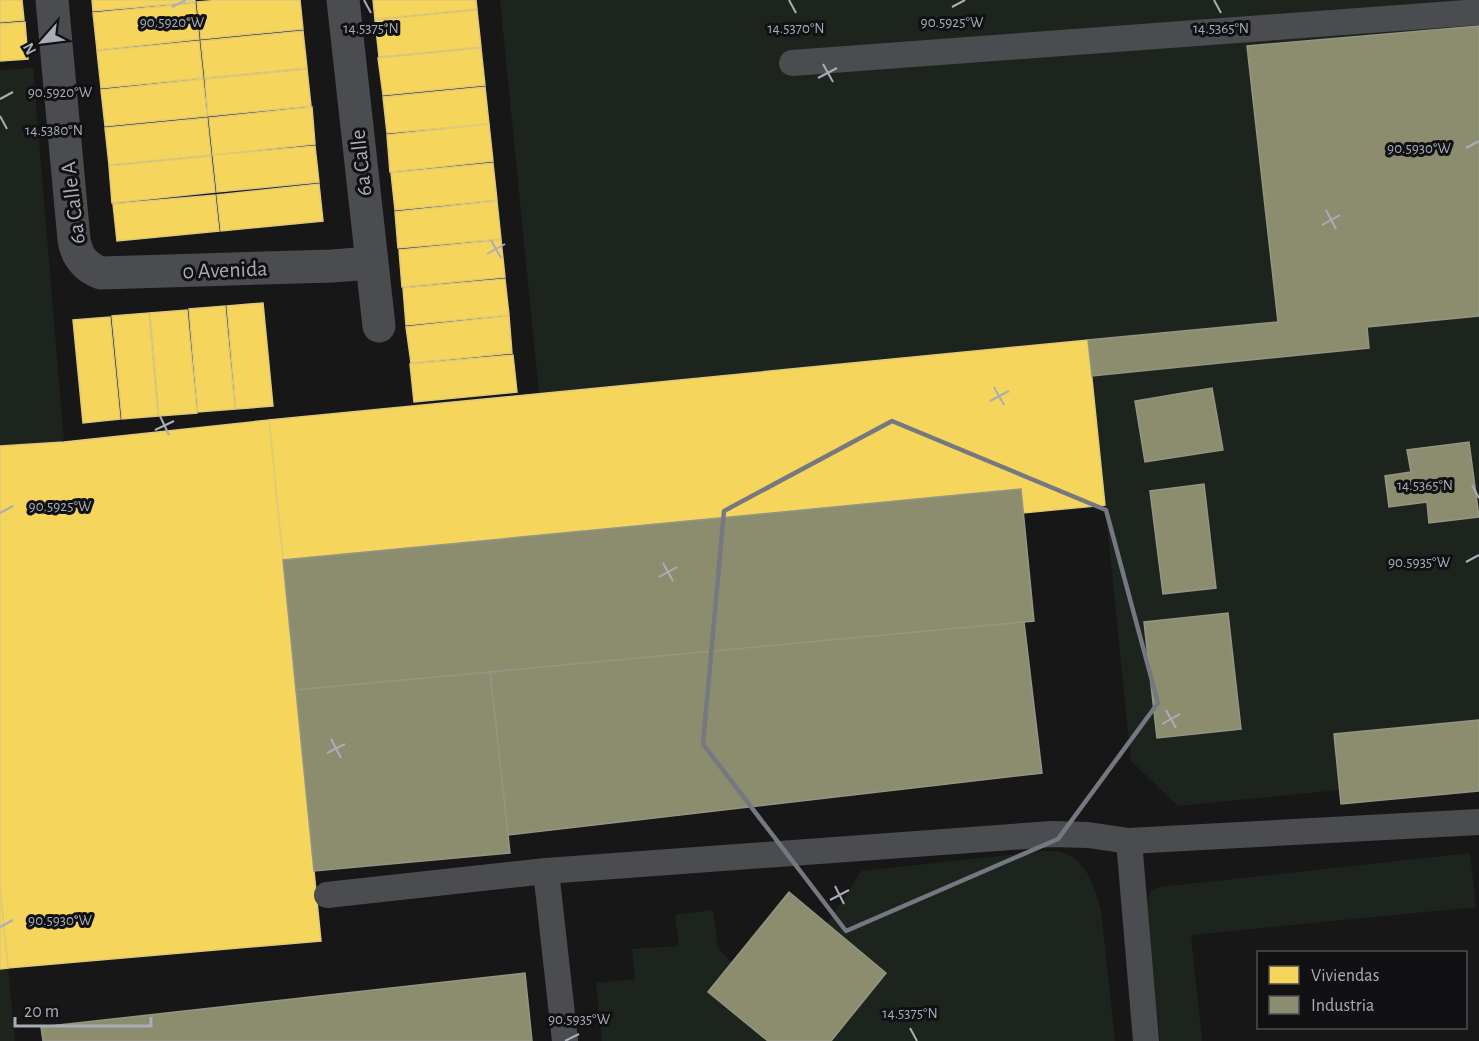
<svg xmlns="http://www.w3.org/2000/svg" width="1479" height="1041" viewBox="0 0 1479 1041" font-family="'Alegreya Sans',sans-serif">
  <style>
    .green { fill: #1d241e }
    .homes { fill: #f6d55c; stroke: #dfc978; stroke-width: 1.5 }
    .industry { fill: #8c8c6e; stroke: #949684; stroke-width: 1.5 }
    .lines { fill: none; stroke-linecap: round; stroke-linejoin: round }
    .lane { stroke: #4b4c50; stroke-width: 26 }
    .street { stroke: #4b4c50; stroke-width: 33 }
    .marked { fill: none; stroke: #757880; stroke-width: 4.5; stroke-linejoin: round }
    .ticks { fill: none; stroke: #a8adb8; stroke-width: 2 }
    .labels { text-anchor: middle; stroke-width: 6; stroke-linejoin: round; paint-order: stroke }
    .street-label { font-size: 22px; fill: #a8adb8; stroke: #111113 }
    .ticks-label { font-size: 15px; text-anchor: middle; fill: #a8adb8; stroke: #111113; stroke-width: 6; stroke-linejoin: round; paint-order: stroke }
  </style>
  <rect width="100%" height="100%" fill="#171717"/>
  <!-- green -->
  <g class="green">
    <polygon points="500,0 1479,0 1479,26 1247,46 1278,322 539,393"/>
    <polygon points="33,68 64,442 0,446 0,70"/>
    <polygon points="1479,316 1479,720 1340,790 1178,806 1131,761 1092,376 1369,348 1367,327"/>
    <path d="M1045,851c6,0 13,0 19,2 23,8 32,37 37,57l14,131h-284l55,-68 -59,-49 34,-53z"/>
    <path d="M1470,853l6,54 -285,28 11,106h-42l-14,-126c1,-14 0,-23 14,-28z"/>
    <polygon points="713,910 718,948 732,963 708,992 768,1041 602,1041 596,983 635,979 632,949 679,946 675,915"/>
    <polygon points="8,968 15,1041 0,1041 0,969"/>
  </g>
  <!-- homes -->
  <g class="homes">
    <polygon points="0,0 22,0 24,20 0,22"/>
    <polygon points="92,0 195,0 195,2 93,11"/>
    <polygon points="220,0 300,0 303,29 201,39 197,2"/>
    <polygon points="373,0 476,0 477,9 375,19"/>
    <polygon points="195,3 199,39 97,50 93,13"/>
    <polygon points="477,10 481,47 379,57 375,20"/>
    <polygon points="25,22 28,59 0,61 0,24"/>
    <polygon points="303,31 307,68 205,78 201,41"/>
    <polygon points="199,41 203,78 101,88 97,51"/>
    <polygon points="481,48 485,85 383,95 378,58"/>
    <polygon points="307,69 311,106 208,116 205,79"/>
    <polygon points="203,79 207,116 105,126 101,90"/>
    <polygon points="485,87 489,124 387,133 383,97"/>
    <polygon points="312,107 315,144 213,155 209,118"/>
    <polygon points="207,118 211,155 109,165 105,128"/>
    <polygon points="489,124 493,161 390,172 387,135"/>
    <polygon points="315,146 319,182 217,192 213,155"/>
    <polygon points="211,156 215,192 112,203 109,166"/>
    <polygon points="493,163 497,200 395,210 391,173"/>
    <polygon points="319,184 323,221 221,231 217,195"/>
    <polygon points="215,195 219,231 117,241 113,204"/>
    <polygon points="497,201 501,239 398,248 395,212"/>
    <polygon points="501,240 505,277 402,287 399,250"/>
    <polygon points="505,279 509,315 406,325 403,288"/>
    <polygon points="263,303 273,406 236,409 227,306"/>
    <polygon points="225,306 235,409 198,412 189,309"/>
    <polygon points="187,310 197,413 159,416 150,313"/>
    <polygon points="149,313 158,416 122,419 112,316"/>
    <polygon points="509,316 512,353 411,363 406,327"/>
    <polygon points="110,317 120,419 83,423 73,320"/>
    <polygon points="1088,340 1105,505 1023,513 1021,489 283,560 269,420"/>
    <polygon points="513,355 517,392 414,402 410,364"/>
    <polygon points="269,420 321,941 8,968 0,887 0,446 64,442"/>
    <polygon points="0,887 8,968 0,969"/>
  </g>
  <!-- industry -->
  <g class="industry">
    <polygon points="1479,26 1479,316 1367,327 1369,348 1092,376 1088,340 1278,322 1247,46"/>
    <polygon points="1212,388 1223,450 1145,462 1135,401"/>
    <polygon points="1469,442 1479,517 1429,523 1427,502 1389,507 1385,476 1411,472 1407,450"/>
    <polygon points="1204,484 1216,588 1163,594 1150,491"/>
    <polygon points="1021,489 1034,621 296,690 283,560"/>
    <polygon points="1228,613 1241,729 1157,738 1144,622"/>
    <polygon points="1024,622 1042,773 508,835 490,672"/>
    <polygon points="490,672 510,853 314,871 296,690"/>
    <polygon points="1479,720 1479,791 1341,804 1334,734"/>
    <polygon points="789,892 886,973 831,1041 768,1041 708,992"/>
    <polygon points="525,973 532,1041 43,1041 41,1027"/>
  </g>
  <g class="lines">
    <!-- lane -->
    <g class="lane">
      <polyline points="792,63 1479,12"/>
      <polyline points="1129,841 1146,1041"/>
      <polyline points="546,871 565,1041"/>
      <polyline points="327,895 546,871 1052,834 1088,835 1129,841 1479,822"/>
    </g>
    <!-- street -->
    <g class="street">
      <path d="M52,0l22,240c3,17 11,27 27,33l231,-7 39,-3"/>
      <polyline points="343,0 379,326"/>
    </g>
  </g>
  <!-- marked area -->
  <path class="marked" d="M892,421l214,89 52,193 -100,136 -212,92 -143,-187 21,-233z"/>
  <!-- ticks -->
  <path class="ticks" d="M364,0l7,13M789,0l7,13M1214,0l7,13M172,7l14,-7M952,7l13,-7M823,64l10,18M818,78l19,-10M0,99l13,-7M0,116l7,13M1466,148l13,-7M1326,210l10,19M1322,225l18,-10M491,240l10,18M487,254l18,-10M994,387l10,18M990,401l19,-10M160,416l9,19M155,430l19,-9M1472,485l7,13M0,513l13,-7M1466,562l13,-7M663,563l10,18M659,577l18,-10M1166,710l10,18M1162,724l18,-10M331,739l10,19M327,753l18,-9M835,886l9,18M830,900l19,-10M0,927l13,-7M910,1028l7,13M565,1041l14,-7"/>
  <g class="labels">
    <!-- street labels -->
    <g class="street-label">
      <text transform="translate(360 163) rotate(-96)" y="8">6a Calle</text>
      <text transform="translate(72 203) rotate(-97)" y="8">6a Calle A</text>
      <text transform="translate(225 269) rotate(-2)" y="8">0 Avenida</text>
    </g>
  </g>
  <g class="ticks-label">
    <text x="952" y="27">90.5925°W</text>
    <text x="172" y="27">90.5920°W</text>
    <text x="371" y="33">14.5375°N</text>
    <text x="796" y="33">14.5370°N</text>
    <text x="1221" y="33">14.5365°N</text>
    <text x="60" y="97">90.5920°W</text>
    <text x="54" y="135">14.5380°N</text>
    <text x="1419" y="153">90.5930°W</text>
    <text x="1425" y="490">14.5365°N</text>
    <text x="60" y="511">90.5925°W</text>
    <text x="1419" y="567">90.5935°W</text>
    <text x="60" y="925">90.5930°W</text>
    <text x="910" y="1018">14.5375°N</text>
    <text x="579" y="1024">90.5935°W</text>
  </g>
  <!-- legend -->
  <rect x="1257" y="951" width="210" height="78" fill="#111113" stroke="#4d4f55" stroke-width="1.5"/>
  <rect x="1269" y="966" width="30" height="18" fill="#f6d55c" stroke="#4d4f55" stroke-width="1.5"/>
  <text x="1311" y="981" font-size="18" fill="#a8adb8">Viviendas</text>
  <rect x="1269" y="996" width="30" height="18" fill="#8c8c6e" stroke="#4d4f55" stroke-width="1.5"/>
  <text x="1311" y="1011" font-size="18" fill="#a8adb8">Industria</text>
  <!-- north arrow -->
  <g transform="translate(42 42) rotate(242)" stroke="#111113" stroke-width="4.5" paint-order="stroke">
  <path d="M0-4.5L10 22L0 15L-10 22Z" fill="#a8adb8"/>
  <text y="-9" font-size="16" font-weight="bold" text-anchor="middle" fill="#a8adb8">N</text>
  </g>
  <!-- scale -->
  <path d="M15 1017v9h136v-9" fill="none" stroke="#a8adb8" stroke-width="3"/>
  <text x="24" y="1017" font-size="18" fill="#a8adb8" stroke="#111113" stroke-width="4.5" paint-order="stroke">20 m</text>
</svg>
